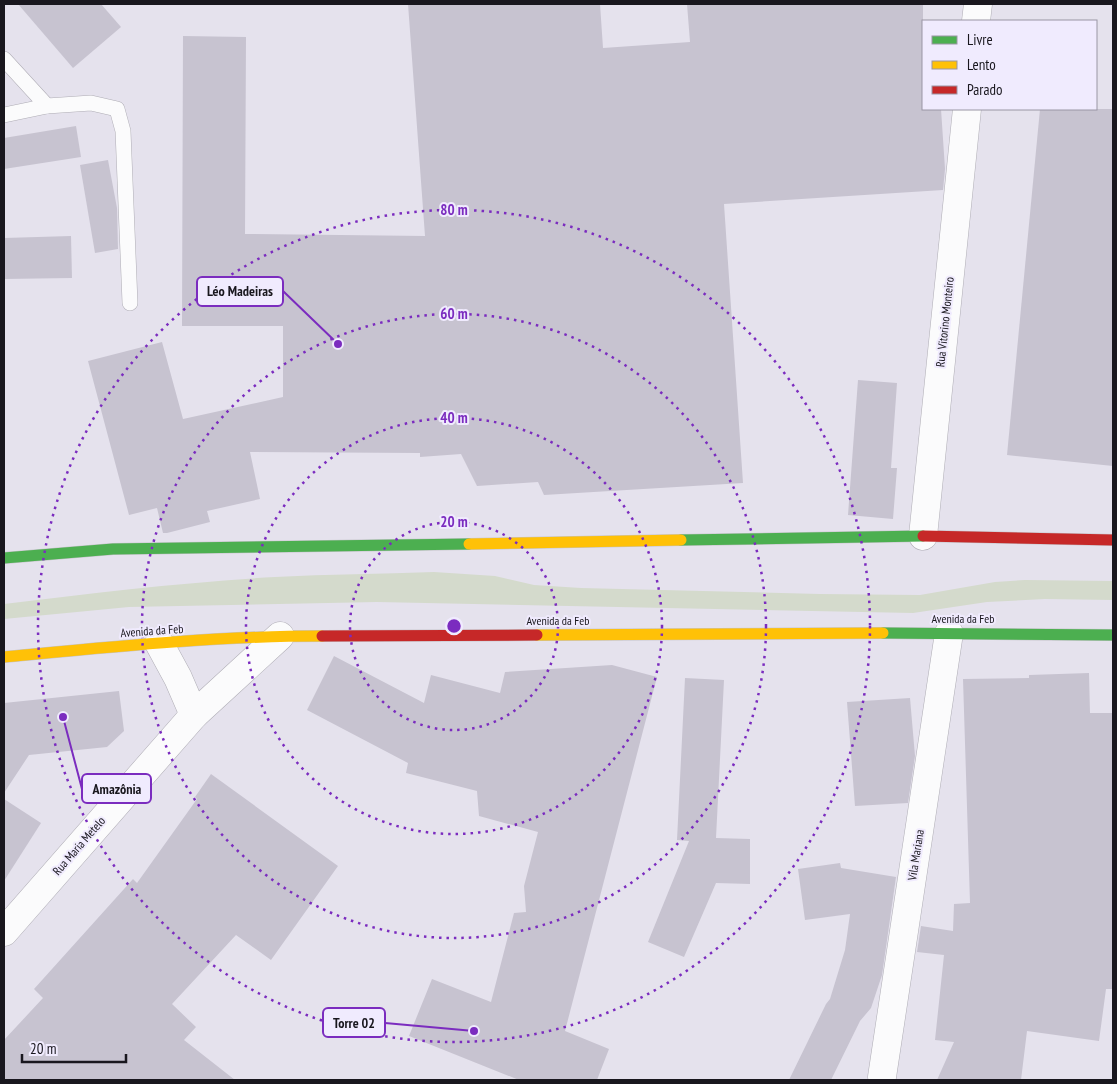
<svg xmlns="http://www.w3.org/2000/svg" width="1117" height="1084" viewBox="0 0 1117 1084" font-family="'PT Sans Narrow',sans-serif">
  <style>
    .green { fill: #d4dacc }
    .building { fill: #c7c3d0 }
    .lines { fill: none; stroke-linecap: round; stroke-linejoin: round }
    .lane-casing { stroke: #afadb5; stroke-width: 16 }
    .street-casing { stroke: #afadb5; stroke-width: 29 }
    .fast-casing { stroke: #c3c2c7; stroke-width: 12 }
    .slow-casing { stroke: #c3c2c7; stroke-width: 12 }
    .jam-casing { stroke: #c3c2c7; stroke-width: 12 }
    .lane { stroke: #fbfbfc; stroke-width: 15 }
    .street { stroke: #fbfbfc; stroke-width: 28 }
    .fast { stroke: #4caf50; stroke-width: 11 }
    .slow { stroke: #ffc107; stroke-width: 11 }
    .jam { stroke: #c62828; stroke-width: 11 }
    .ring { fill: none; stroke: #7b2cbf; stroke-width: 2.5; stroke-dasharray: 2.5 5 }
    .labels { text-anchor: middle; stroke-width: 4; stroke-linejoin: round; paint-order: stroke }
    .street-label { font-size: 12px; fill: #19171e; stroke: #f0ebfe }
    .centre { fill: #7b2cbf; stroke: #f0ebfe; stroke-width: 2.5 }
    .ring-label { font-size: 15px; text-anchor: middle; font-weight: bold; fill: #7b2cbf; stroke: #f0ebfe; stroke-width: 4; stroke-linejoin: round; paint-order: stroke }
    .leader { fill: none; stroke: #7b2cbf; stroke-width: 2 }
    .callout-dot { fill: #7b2cbf; stroke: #f0ebfe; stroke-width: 2 }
    .callout { fill: #f0ebfe; stroke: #7b2cbf; stroke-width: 2 }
    .callout-label { font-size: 14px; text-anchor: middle; font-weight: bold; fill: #19171e }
  </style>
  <rect width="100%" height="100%" fill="#e5e2ed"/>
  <!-- green -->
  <path class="green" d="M434,572l61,4 39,9 47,3 239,6 100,1 75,-13 30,-2 88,1v19l-68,-1 -58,3 -74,11 -536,-11 -248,5 -125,12v-15c90,-11 181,-22 271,-27 53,-3 106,-3 159,-5z"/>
  <!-- building -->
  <g class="building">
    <polygon points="18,4 101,4 121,27 73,68"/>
    <polygon points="408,4 600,4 603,48 690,42 687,4 923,4 923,109 941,109 945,169 943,190 724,204 743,483 544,495 538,482 477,486 461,454 420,457 420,453 250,452 260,499 207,511 210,522 167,533 163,533 157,508 129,515 88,361 162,342 183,419 283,397 283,326 182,326 183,36 246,37 245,234 425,236"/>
    <polygon points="1040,109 1113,109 1113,466 1007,455"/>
    <polygon points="76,126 81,157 4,169 4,138"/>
    <polygon points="108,160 117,208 118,249 95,253 80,165"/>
    <polygon points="71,236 72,278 4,279 4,238"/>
    <polygon points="858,380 897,383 891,468 897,468 893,519 848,515"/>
    <polygon points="334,656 424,703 431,675 500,693 505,672 612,665 657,677 565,1031 609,1049 597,1080 519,1080 409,1036 432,979 491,1002 514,913 526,912 524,886 538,832 479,816 477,791 406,773 408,763 307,710"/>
    <polygon points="1089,673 1090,713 1113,713 1113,989 1106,989 1099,1041 1027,1031 1021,1080 937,1080 954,1042 935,1040 944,955 917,952 921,926 953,931 954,904 970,903 963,679 1029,678 1029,675"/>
    <polygon points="685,678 724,680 716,838 750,839 750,884 716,883 684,957 648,942 689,841 677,840"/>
    <polygon points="119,691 124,731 107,747 29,755 4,793 4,703"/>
    <polygon points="910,698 915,756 908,803 855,806 847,702"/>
    <polygon points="211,774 338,866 271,960 236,935 172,1004 196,1027 184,1040 235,1080 4,1080 4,1040 43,998 34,989 133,879 137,883 197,799 195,797"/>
    <polygon points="4,799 41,823 4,881"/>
    <polygon points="840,863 841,868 896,877 882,975 871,1008 860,1021 831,1080 789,1080 826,1004 830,999 845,950 850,914 805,920 798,869"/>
  </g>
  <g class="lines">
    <defs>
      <g id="lane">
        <polyline points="4,59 47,106 4,115"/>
        <polyline points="47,106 91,103 117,109 123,131 130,303"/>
      </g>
      <g id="street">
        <polyline points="976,21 978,4"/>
        <polyline points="923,536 967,109"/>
        <polyline points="159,643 178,678 194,715"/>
        <polyline points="4,932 194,715 280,636"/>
        <polyline points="882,1077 949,633"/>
      </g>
      <g id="fast">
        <polyline points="681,540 923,536"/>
        <polyline points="4,558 113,549 469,544"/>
        <polyline points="883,633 1113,635"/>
      </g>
      <g id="slow">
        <polyline points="469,544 681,540"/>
        <polyline points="537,635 883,633"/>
        <path d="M4,657c106,-10 212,-21 318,-21"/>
      </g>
      <g id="jam">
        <polyline points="923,536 1113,540"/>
        <polyline points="322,636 537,635"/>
      </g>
    </defs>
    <!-- lane casing -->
    <use href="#lane" class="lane-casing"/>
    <!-- street casing -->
    <use href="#street" class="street-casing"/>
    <!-- fast casing -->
    <use href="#fast" class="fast-casing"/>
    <!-- slow casing -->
    <use href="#slow" class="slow-casing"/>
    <!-- jam casing -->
    <use href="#jam" class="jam-casing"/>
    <!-- lane -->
    <use href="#lane" class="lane"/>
    <!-- street -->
    <use href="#street" class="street"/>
    <!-- fast -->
    <use href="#fast" class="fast"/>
    <!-- slow -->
    <use href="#slow" class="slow"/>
    <!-- jam -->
    <use href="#jam" class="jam"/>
  </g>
  <!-- distance rings -->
  <g class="ring">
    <circle cx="454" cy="626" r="104"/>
    <circle cx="454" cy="626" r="208"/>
    <circle cx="454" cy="626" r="312"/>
    <circle cx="454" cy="626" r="416"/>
  </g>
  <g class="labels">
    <!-- street labels -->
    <g class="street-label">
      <text transform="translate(945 322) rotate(-84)" y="4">Rua Vitorino Monteiro</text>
      <text x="963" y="623">Avenida da Feb</text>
      <text x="558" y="625">Avenida da Feb</text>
      <text transform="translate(152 631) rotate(-4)" y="4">Avenida da Feb</text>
      <text transform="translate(79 846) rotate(-49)" y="4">Rua Maria Metelo</text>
      <text transform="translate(916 855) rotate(-81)" y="4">Vila Mariana</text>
    </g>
  </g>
  <circle cx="454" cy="626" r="8" class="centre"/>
  <g class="ring-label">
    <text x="454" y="215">80 m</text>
    <text x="454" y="319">60 m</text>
    <text x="454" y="423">40 m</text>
    <text x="454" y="527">20 m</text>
  </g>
  <!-- callouts -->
  <path class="leader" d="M338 344L283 291M63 717L82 789M474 1031L385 1023"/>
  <g class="callout-dot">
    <circle cx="338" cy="344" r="5"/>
    <circle cx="63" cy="717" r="5"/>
    <circle cx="474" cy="1031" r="5"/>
  </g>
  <g class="callout">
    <rect x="197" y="277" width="86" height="29" rx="5"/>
    <rect x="82" y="774" width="69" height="29" rx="5"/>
    <rect x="323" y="1008" width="62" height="29" rx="5"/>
  </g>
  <g class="callout-label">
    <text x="240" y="296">Léo Madeiras</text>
    <text x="117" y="794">Amazônia</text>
    <text x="354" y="1028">Torre 02</text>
  </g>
  <!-- border -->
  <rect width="1117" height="1084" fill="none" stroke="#19171e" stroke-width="10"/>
  <!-- legend -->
  <rect x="922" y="20" width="175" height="90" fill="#f0ebfe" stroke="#9a96a4"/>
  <rect x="932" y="36" width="25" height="8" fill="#4caf50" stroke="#9a96a4"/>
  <text x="967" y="45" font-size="15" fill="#19171e">Livre</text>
  <rect x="932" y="61" width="25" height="8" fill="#ffc107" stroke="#9a96a4"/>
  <text x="967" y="70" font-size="15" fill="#19171e">Lento</text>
  <rect x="932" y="86" width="25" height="8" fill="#c62828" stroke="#9a96a4"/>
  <text x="967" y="95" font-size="15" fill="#19171e">Parado</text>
  <!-- scale -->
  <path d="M22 1054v8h104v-8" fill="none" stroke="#19171e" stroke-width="2.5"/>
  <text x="30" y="1054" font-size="15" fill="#19171e" stroke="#f0ebfe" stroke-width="4" paint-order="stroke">20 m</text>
</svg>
